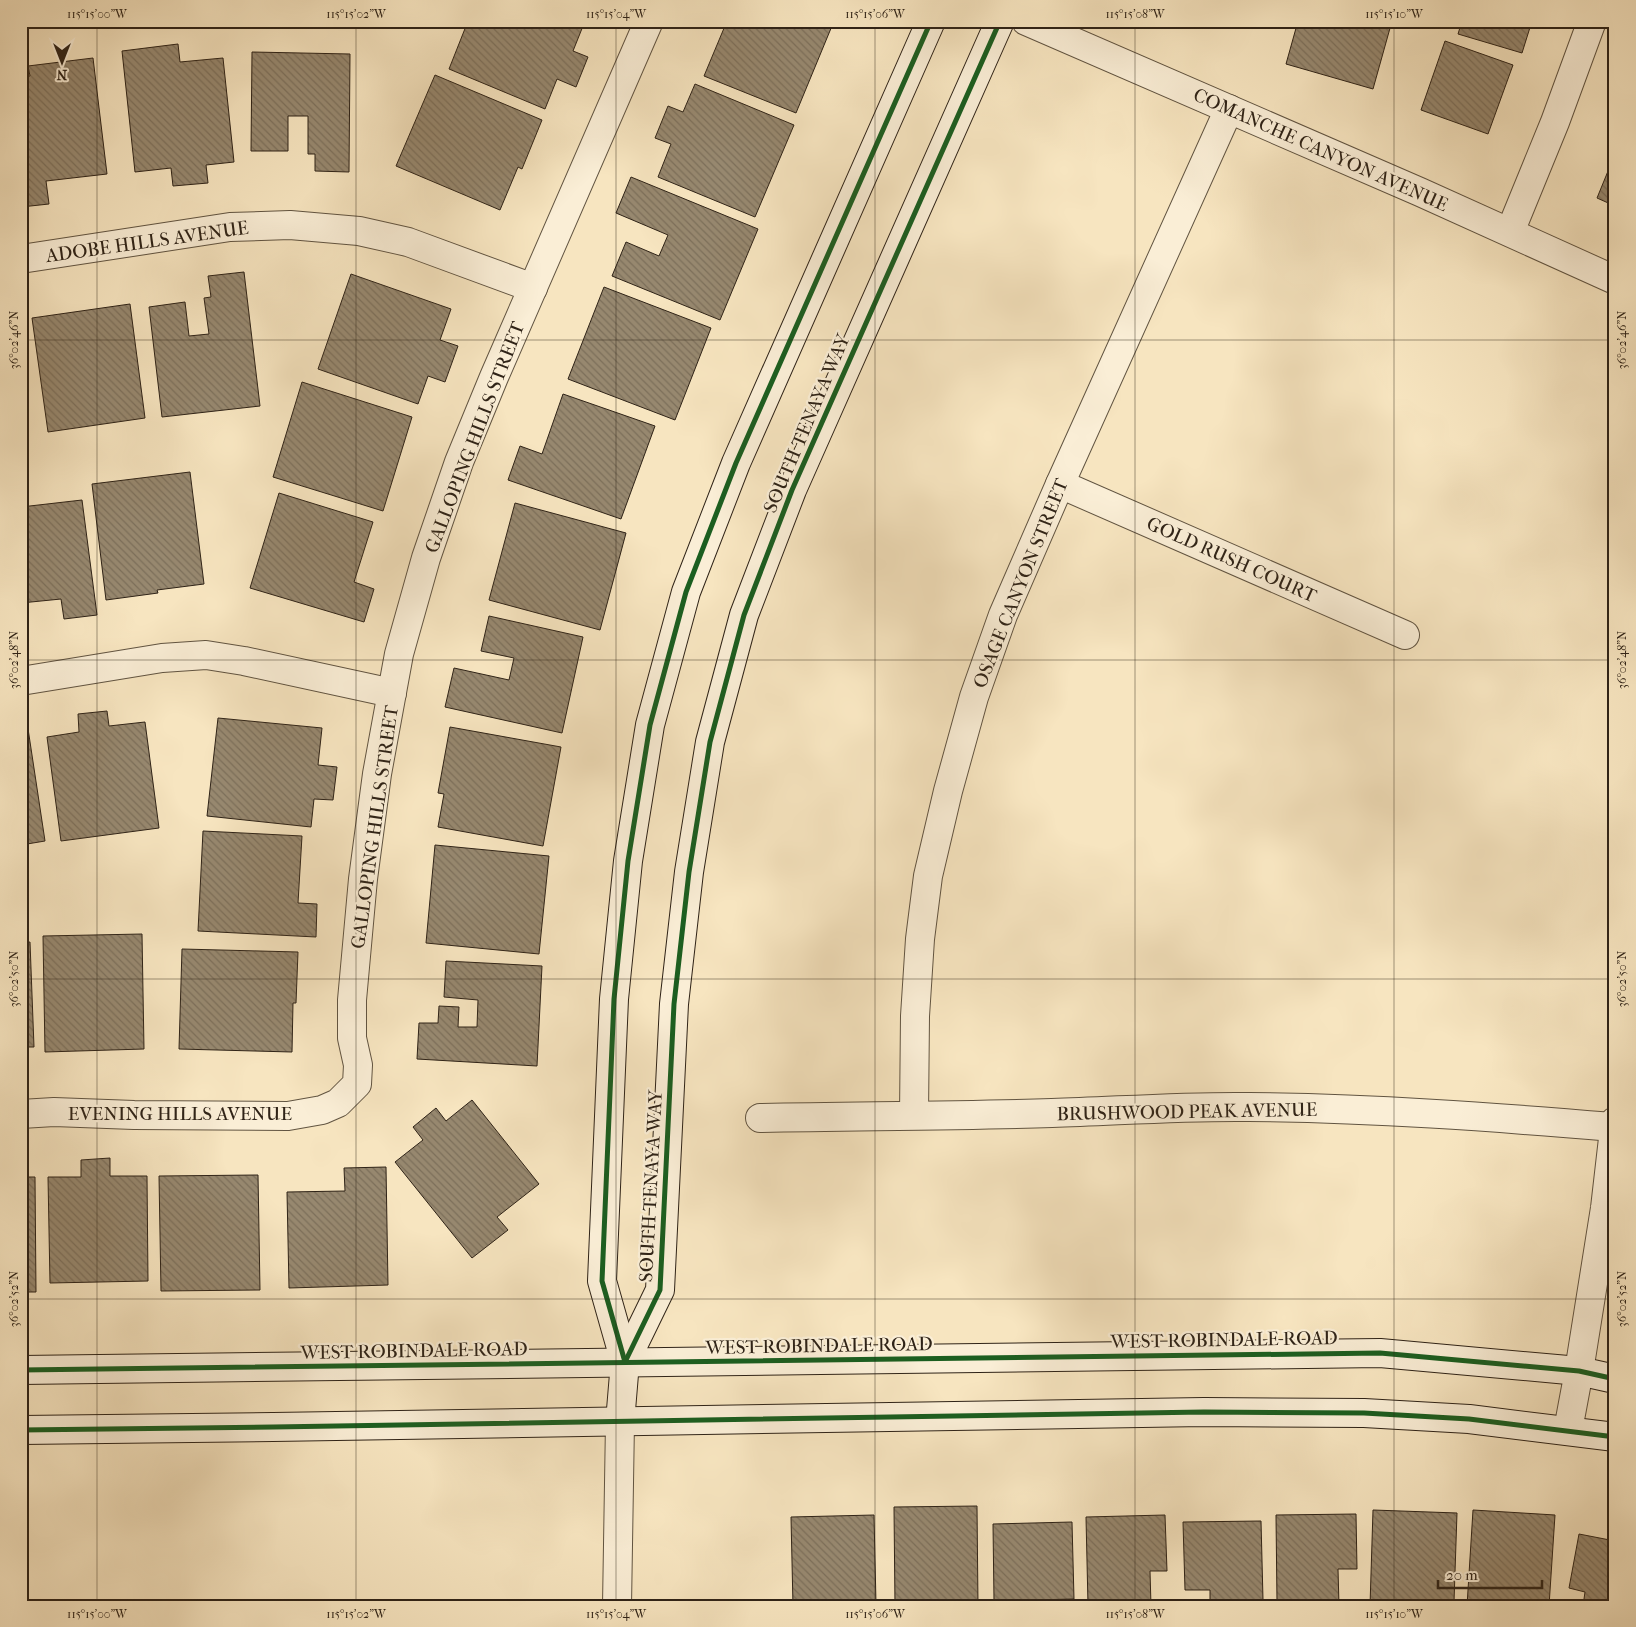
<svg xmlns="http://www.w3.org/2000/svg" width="1636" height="1627" viewBox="0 0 1636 1627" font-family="'IM FELL French Canon',serif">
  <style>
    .building { fill: url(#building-back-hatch); stroke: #2f2317 }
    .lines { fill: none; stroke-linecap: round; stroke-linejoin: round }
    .street-casing { stroke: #615441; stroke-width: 30 }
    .secondary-casing { stroke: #2f2317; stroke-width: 30 }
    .street { stroke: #faeed6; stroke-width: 28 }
    .secondary { stroke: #faeed6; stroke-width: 28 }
    .cycleway-casing { stroke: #faeed6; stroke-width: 8 }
    .cycleway { stroke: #1b5e20; stroke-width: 5 }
    .ticks { fill: none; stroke: #2f2317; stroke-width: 1; stroke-opacity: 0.45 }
    .labels { text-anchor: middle; stroke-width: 4.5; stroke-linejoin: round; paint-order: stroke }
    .street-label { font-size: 19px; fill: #2f2317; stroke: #faeed6 }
    .neatline { fill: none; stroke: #2f2317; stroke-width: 2 }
    .ticks-label { font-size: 12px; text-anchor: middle; fill: #2f2317 }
  </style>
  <defs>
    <pattern id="building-back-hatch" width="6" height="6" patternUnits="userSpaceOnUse" patternTransform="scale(1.25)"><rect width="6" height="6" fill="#97886f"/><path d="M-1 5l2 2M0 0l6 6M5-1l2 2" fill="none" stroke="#7c6f5a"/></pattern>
  </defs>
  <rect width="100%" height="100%" fill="#f7e5c0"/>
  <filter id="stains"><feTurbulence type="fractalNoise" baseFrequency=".004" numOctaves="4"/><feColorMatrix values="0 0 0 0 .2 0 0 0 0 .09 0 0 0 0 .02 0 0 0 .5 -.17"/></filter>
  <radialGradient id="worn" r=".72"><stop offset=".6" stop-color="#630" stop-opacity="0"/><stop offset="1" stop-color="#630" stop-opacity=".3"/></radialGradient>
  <!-- building -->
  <g class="building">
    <polygon points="468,21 585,21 573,51 588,57 576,87 557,79 545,109 449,69"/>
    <polygon points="727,21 834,21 796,113 704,76"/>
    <polygon points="1298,21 1392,21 1373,89 1286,64"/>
    <polygon points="1462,21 1532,21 1522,53 1458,34"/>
    <polygon points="1445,41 1513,65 1488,134 1421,110"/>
    <polygon points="178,44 180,62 223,58 234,162 206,165 208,183 173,186 171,168 135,172 122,51"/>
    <polygon points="252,52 350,54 349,172 315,171 315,154 308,154 308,116 288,116 288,151 251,151"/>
    <polygon points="93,58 107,174 46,181 49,204 21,207 21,77 30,76 28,66"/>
    <polygon points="435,75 542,120 522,169 518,167 500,210 396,166"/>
    <polygon points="695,84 794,125 755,217 658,177 671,144 655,138 668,106 683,112"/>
    <polygon points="1615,154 1615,206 1597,198"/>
    <polygon points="631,177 758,229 720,320 612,276 626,242 659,256 668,235 616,213"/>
    <polygon points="244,272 260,406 162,417 149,307 185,302 189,336 209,334 204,298 211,297 208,276"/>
    <polygon points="351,274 451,309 440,340 458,346 445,382 428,376 418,404 318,369"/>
    <polygon points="604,287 711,328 675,420 568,379"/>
    <polygon points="130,304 145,418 48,432 32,318"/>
    <polygon points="302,382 412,417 383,511 273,477"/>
    <polygon points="21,388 26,430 21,430"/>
    <polygon points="563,394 655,426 621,519 508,480 520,446 542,454"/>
    <polygon points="190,472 204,584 157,590 158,593 106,600 92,484"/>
    <polygon points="279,493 373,522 354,582 374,589 364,622 250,588"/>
    <polygon points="82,500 97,615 64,619 61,599 21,603 21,507"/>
    <polygon points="515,503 626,533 600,630 489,600"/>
    <polygon points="489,616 583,637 562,733 445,707 454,668 509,680 514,658 481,651"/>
    <polygon points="107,711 109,726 145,722 159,828 61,841 47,737 79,732 78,714"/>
    <polygon points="218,718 322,728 318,765 337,767 333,800 314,799 311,827 207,816"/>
    <polygon points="21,722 27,722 45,841 21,845"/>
    <polygon points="450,727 561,747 543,846 438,827 444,794 438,793"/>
    <polygon points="203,831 302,836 298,903 317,904 316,937 198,931"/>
    <polygon points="435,845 549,856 539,954 426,943"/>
    <polygon points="142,934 144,1049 45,1052 43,936"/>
    <polygon points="30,942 34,1047 21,1047 21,943"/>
    <polygon points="182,949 298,952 296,1003 293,1003 292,1052 179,1049"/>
    <polygon points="446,961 542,966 537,1066 417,1059 419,1023 438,1023 439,1006 459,1007 458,1027 477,1027 478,1000 444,997"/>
    <polygon points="472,1100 539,1184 497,1217 508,1230 472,1258 395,1162 423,1140 413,1127 436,1108 446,1121"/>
    <polygon points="110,1158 110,1176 147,1176 148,1281 50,1283 48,1177 81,1177 81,1160"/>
    <polygon points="386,1167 388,1285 289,1288 287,1192 345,1191 344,1168"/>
    <polygon points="258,1175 260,1290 161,1291 159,1176"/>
    <polygon points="21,1177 35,1177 36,1292 21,1292"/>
    <polygon points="977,1506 978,1606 895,1606 894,1507"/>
    <polygon points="1373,1510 1457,1513 1454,1602 1409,1601 1409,1606 1370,1606"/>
    <polygon points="1473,1510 1555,1515 1549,1606 1467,1606"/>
    <polygon points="1356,1514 1357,1569 1338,1569 1339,1606 1306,1606 1306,1602 1277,1602 1276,1515"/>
    <polygon points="874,1515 876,1604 793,1606 791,1517"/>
    <polygon points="1165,1515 1167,1571 1150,1571 1151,1606 1088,1605 1086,1517"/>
    <polygon points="1261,1521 1263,1600 1210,1601 1210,1590 1185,1590 1183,1522"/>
    <polygon points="1072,1522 1074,1599 994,1601 993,1524"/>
    <polygon points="1579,1534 1615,1541 1615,1606 1583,1606 1585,1592 1569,1588"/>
  </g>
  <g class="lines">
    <defs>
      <g id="street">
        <polyline points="1026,21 1420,192 1615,280"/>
        <polyline points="1510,232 1555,122 1592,21"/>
        <polyline points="21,259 230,227 290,225 359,231 408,242 533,288"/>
        <polyline points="1060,484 1405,635"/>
        <polyline points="21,681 162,658 206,655 244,661 392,693"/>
        <polyline points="21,1114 54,1112 134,1115 288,1116 322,1110 338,1103 357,1084 358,1065 352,1038 352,1000 363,879 377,774 399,654 426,558 459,462 494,377 649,21"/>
        <polyline points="914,1115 915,1016 920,939 928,876 948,791 974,697 1003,615 1060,484 1229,109"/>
        <path d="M760,1118c97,-2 195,-2 292,-5 66,-2 131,-7 197,-6 122,1 243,10 364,20"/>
        <polyline points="1568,1430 1579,1371 1605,1208 1615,1121"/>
        <polyline points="617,1606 620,1422"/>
      </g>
      <g id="secondary">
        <polyline points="625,1362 660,1290 674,1004 689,872 710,742 744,615 792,490 1000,21"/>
        <polyline points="21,1370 1380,1353 1579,1371 1615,1379"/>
        <polyline points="620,1422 625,1362 602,1281 614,999 628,861 650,725 686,592 736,463 931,21"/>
        <polyline points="21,1430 273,1427 1204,1412 1364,1413 1469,1419 1615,1437"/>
      </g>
    </defs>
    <!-- street casing -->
    <use href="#street" class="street-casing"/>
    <!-- secondary casing -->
    <use href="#secondary" class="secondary-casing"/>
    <!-- street -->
    <use href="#street" class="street"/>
    <!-- secondary -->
    <use href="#secondary" class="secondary"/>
    <defs>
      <g id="cycleway">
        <polyline points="625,1362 660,1290 674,1004 689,872 710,742 744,615 792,490 1000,21"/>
        <polyline points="625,1362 602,1281 614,999 628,861 650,725 686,592 736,463 931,21"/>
        <polyline points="21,1370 1380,1353 1579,1371 1615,1379"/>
        <polyline points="21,1430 273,1427 1204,1412 1364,1413 1469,1419 1615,1437"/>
      </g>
    </defs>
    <!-- cycleway casing -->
    <use href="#cycleway" class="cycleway-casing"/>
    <!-- cycleway -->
    <use href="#cycleway" class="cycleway"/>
  </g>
  <!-- ticks -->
  <path class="ticks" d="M97,21v1585M356,21v1585M616,21v1585M875,21v1585M1135,21v1585M1394,21v1585M21,340h1594M21,660h1594M21,979h1594M21,1299h1594"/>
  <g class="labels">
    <!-- street labels -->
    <g class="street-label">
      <text transform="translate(1321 149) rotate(24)" y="7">COMANCHE CANYON AVENUE</text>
      <text transform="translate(147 241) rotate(-8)" y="7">ADOBE HILLS AVENUE</text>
      <text transform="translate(806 423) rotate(-67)" y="7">SOUTH TENAYA WAY</text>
      <text transform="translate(474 437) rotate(-69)" y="7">GALLOPING HILLS STREET</text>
      <text transform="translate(1232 559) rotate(24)" y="7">GOLD RUSH COURT</text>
      <text transform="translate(1020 583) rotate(-68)" y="7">OSAGE CANYON STREET</text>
      <text transform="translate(374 827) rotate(-82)" y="7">GALLOPING HILLS STREET</text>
      <text transform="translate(1187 1111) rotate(-1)" y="7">BRUSHWOOD PEAK AVENUE</text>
      <text x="180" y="1120">EVENING HILLS AVENUE</text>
      <text transform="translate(650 1186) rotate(-87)" y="7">SOUTH TENAYA WAY</text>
      <text transform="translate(1224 1339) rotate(-1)" y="7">WEST ROBINDALE ROAD</text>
      <text transform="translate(819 1345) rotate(-1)" y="7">WEST ROBINDALE ROAD</text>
      <text transform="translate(414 1350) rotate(-1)" y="7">WEST ROBINDALE ROAD</text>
    </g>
  </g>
  <!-- margin -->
  <rect width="1636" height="1627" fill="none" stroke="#f7e5c0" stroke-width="55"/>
  <!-- north arrow -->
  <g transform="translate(62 62) rotate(180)" stroke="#faeed6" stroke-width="4" paint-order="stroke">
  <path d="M0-4L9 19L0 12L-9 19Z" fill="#2f2317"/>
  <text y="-8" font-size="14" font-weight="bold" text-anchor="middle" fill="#2f2317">N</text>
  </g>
  <!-- scale -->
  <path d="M1438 1580v8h104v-8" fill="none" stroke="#2f2317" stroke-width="2.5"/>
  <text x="1446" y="1580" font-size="15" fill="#2f2317" stroke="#faeed6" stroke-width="4" paint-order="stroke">20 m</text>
  <rect x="28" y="28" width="1580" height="1572" class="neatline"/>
  <g class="ticks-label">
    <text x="97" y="18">115°15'00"W</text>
    <text x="356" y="18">115°15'02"W</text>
    <text x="616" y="18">115°15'04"W</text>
    <text x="875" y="18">115°15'06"W</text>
    <text x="1135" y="18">115°15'08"W</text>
    <text x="1394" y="18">115°15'10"W</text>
    <text transform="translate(1622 340) rotate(-90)" y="4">36°02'46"N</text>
    <text transform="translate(14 340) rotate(-90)" y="4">36°02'46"N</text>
    <text transform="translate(1622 660) rotate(-90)" y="4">36°02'48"N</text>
    <text transform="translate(14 660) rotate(-90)" y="4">36°02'48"N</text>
    <text transform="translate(1622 979) rotate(-90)" y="4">36°02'50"N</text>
    <text transform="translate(14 979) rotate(-90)" y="4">36°02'50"N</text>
    <text transform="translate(14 1299) rotate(-90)" y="4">36°02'52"N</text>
    <text transform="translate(1622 1299) rotate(-90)" y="4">36°02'52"N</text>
    <text x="97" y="1618">115°15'00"W</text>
    <text x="356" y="1618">115°15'02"W</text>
    <text x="616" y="1618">115°15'04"W</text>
    <text x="875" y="1618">115°15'06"W</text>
    <text x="1135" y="1618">115°15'08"W</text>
    <text x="1394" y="1618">115°15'10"W</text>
  </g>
  <rect width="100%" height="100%" filter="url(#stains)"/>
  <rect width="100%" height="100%" fill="url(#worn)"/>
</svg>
